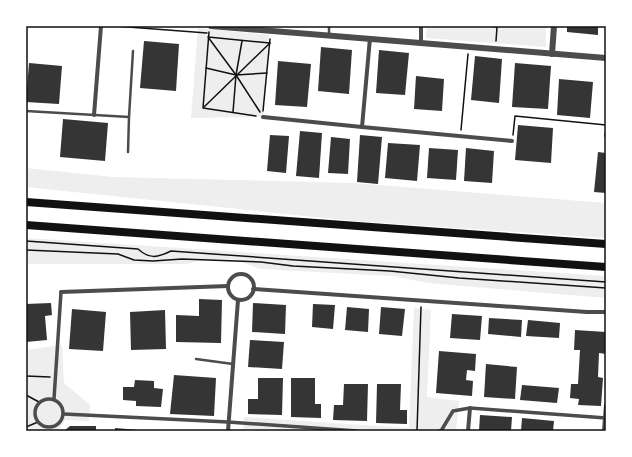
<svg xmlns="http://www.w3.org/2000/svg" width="632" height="457" viewBox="0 0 632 457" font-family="'Alegreya Sans',sans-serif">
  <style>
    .green { fill: #eee }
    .building { fill: #353535 }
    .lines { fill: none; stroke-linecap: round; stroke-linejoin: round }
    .path { stroke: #111; stroke-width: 1.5 }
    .service { stroke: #4c4c4c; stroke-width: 2.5 }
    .pedestrian { stroke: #4c4c4c; stroke-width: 3.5 }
    .minor { stroke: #4c4c4c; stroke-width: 4 }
    .tertiary { stroke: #4c4c4c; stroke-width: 6 }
    .trunk { stroke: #111; stroke-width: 8 }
    .neatline { fill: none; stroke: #111; stroke-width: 1.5 }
  </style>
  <rect width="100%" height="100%" fill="#fff"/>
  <!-- green -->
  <g class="green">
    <polygon points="427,26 546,26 546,47 426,38"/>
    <polygon points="198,28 269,35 263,117 191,118"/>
    <polygon points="26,168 113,177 354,183 606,203 606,238 354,221 26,187"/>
    <polygon points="26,238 606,276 606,298 428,283 393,276 260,269 237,260 206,259 186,264 26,264"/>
    <polygon points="414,308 431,310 427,397 459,401 456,431 243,431 244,417 409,428"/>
    <polygon points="62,345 64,383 90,405 89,421 65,420 58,431 26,431 26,350"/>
  </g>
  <!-- building -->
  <g class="building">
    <polygon points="567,26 598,26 598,35 567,32"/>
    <polygon points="144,41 179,44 176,91 140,88"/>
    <polygon points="321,47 352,50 349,94 318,91"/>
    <polygon points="379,50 409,53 405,95 376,93"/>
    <polygon points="475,56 502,59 499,103 471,100"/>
    <polygon points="278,61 311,64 307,107 275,105"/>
    <polygon points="29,63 62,66 59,104 26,102"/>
    <polygon points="515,63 551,66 548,109 512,107"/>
    <polygon points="416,76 444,79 442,111 414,109"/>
    <polygon points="559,79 593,82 590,118 557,115"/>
    <polygon points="63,119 108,123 105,161 60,157"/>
    <polygon points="518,125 553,128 551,163 515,160"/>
    <polygon points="300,131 322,133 319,178 296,176"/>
    <polygon points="270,135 289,136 286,173 267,171"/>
    <polygon points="360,135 382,137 378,184 357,182"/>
    <polygon points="331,137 350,139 348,174 328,173"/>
    <polygon points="388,143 420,145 417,181 385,178"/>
    <polygon points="429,148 458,150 456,180 427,178"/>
    <polygon points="466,148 494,151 492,183 464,181"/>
    <polygon points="598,152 606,153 606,193 594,192"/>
    <polygon points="199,299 222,300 221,343 176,342 176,315 199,316"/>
    <polygon points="51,303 52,315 45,316 47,340 26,342 26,304"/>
    <polygon points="253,303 286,305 285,334 252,332"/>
    <polygon points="313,304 335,305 333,329 312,327"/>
    <polygon points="347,307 369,309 368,332 345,330"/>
    <polygon points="381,307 405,309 402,336 379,334"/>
    <polygon points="72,309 106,312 103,351 69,349"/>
    <polygon points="165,310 166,349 131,350 130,312"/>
    <polygon points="452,314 482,316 480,340 450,338"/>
    <polygon points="489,318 522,320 521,337 488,334"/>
    <polygon points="528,320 560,323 559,338 526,336"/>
    <polygon points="575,330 606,332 606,354 599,353 598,377 603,378 601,406 578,405 579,399 570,398 571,384 578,384 580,350 574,350"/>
    <polygon points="250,340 284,342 282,369 248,367"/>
    <polygon points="439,351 476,354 475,371 467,370 466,380 473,381 472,396 436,393"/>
    <polygon points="486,364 517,367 515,399 484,397"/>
    <polygon points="174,375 216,378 214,416 170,414"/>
    <polygon points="258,378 283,378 282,415 248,414 248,399 258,399"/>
    <polygon points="291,378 315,378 315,404 321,404 321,418 291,417"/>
    <polygon points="135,380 154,381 154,388 163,389 161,407 136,406 136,401 123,400 123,387 134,387"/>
    <polygon points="344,384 368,384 367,421 333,420 334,405 343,405"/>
    <polygon points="377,384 401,384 400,410 407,410 407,424 376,423"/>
    <polygon points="522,385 559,388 557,403 520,400"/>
    <polygon points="480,415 512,417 511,431 479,431"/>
    <polygon points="522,418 554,421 553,431 521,431"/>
    <polygon points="70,426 96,426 96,431 64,431"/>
    <polygon points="115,428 139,430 139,431 115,431"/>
  </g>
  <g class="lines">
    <!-- path -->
    <g class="path">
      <polyline points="115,26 207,33"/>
      <polyline points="489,26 497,27"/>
      <polyline points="209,32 203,108 256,116"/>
      <polyline points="496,41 497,27"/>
      <polyline points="206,68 236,75 267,73"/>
      <polyline points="204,107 270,43"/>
      <polyline points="263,111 270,39"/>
      <polyline points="233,112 236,75 242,41"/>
      <polyline points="260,112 236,75 208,37 270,43"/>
      <polyline points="461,130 468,54"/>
      <polyline points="513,135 515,116 606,125"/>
      <path d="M26,241l112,8c11,10 19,9 33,2l435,31"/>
      <polyline points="26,250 118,254 134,260 153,261 182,259 261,262 293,266 390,271 459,278 606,288"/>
      <polyline points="26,376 50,377"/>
      <polyline points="26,395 39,402"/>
      <polyline points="26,427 38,422"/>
      <polyline points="417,431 421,307"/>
    </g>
    <!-- service -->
    <g class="service">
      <polyline points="329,35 329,26"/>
      <polyline points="26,111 129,117 133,51"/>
      <polyline points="128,152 129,117"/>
      <polyline points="196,359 233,364"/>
    </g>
    <!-- pedestrian -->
    <g class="pedestrian">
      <circle cx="49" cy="413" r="14"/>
      <polyline points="54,399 61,292"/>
      <polyline points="64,414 228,422 357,431"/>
      <polyline points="439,431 441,431 453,411 470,408 606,418"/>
    </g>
    <!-- minor -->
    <g class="minor">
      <polyline points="421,42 421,26"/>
      <polyline points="94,115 101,26"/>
      <polyline points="263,117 362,127 512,141"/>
      <polyline points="362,127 370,38"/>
      <polyline points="606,134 606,136"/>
      <circle cx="241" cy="287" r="13"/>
      <polyline points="253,289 587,312 606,312"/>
      <polyline points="61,292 228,286"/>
      <polyline points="228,431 238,300"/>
      <polyline points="468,431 470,408"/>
      <polyline points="604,431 606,405"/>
    </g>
    <!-- tertiary -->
    <g class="tertiary">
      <polyline points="211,26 606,58"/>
      <polyline points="552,54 554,26"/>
    </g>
    <!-- trunk -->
    <g class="trunk">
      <polyline points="26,202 606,244"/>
      <polyline points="26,225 606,267"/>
    </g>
  </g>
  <!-- border -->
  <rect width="632" height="457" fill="none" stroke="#ffffff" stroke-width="54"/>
  <rect x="27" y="27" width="578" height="403" class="neatline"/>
</svg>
